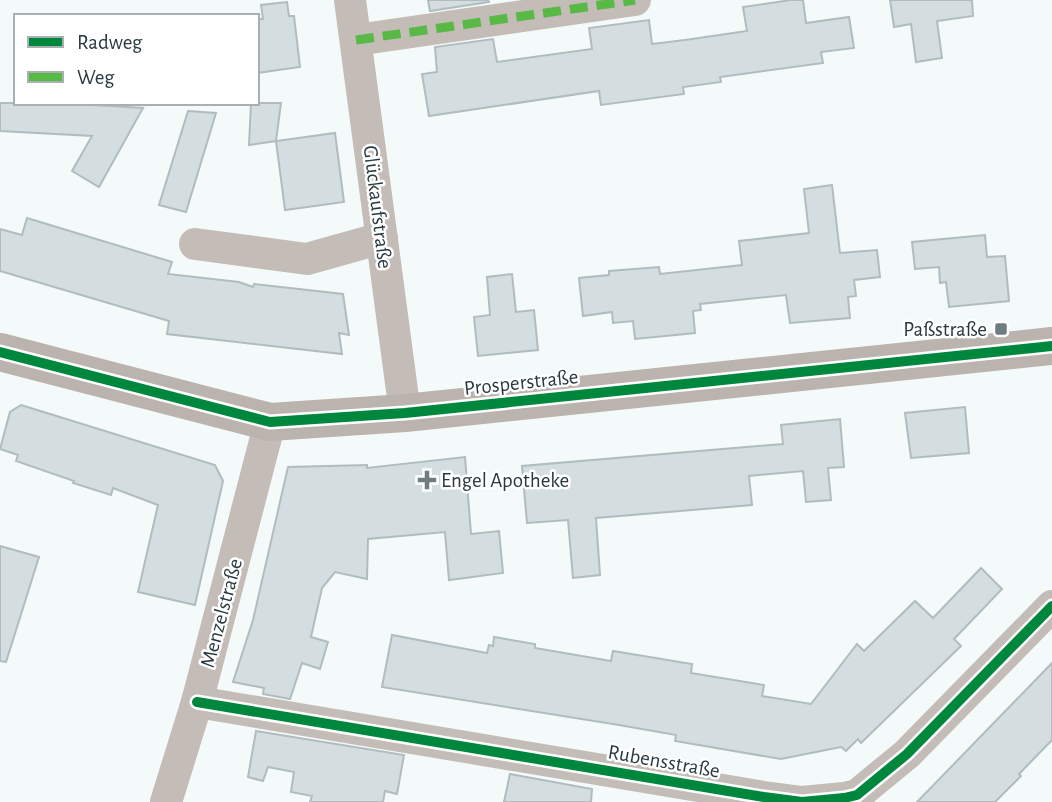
<svg xmlns="http://www.w3.org/2000/svg" width="1052" height="802" viewBox="0 0 1052 802" font-family="'Alegreya Sans',sans-serif">
  <style>
    .building { fill: #d4dee1; stroke: #b1bcbe; stroke-width: 2 }
    .lines { fill: none; stroke-linecap: round; stroke-linejoin: round }
    .minor { stroke: #c3bcb7; stroke-width: 32 }
    .major { stroke: #bbb3ae; stroke-width: 38 }
    .quiet { stroke: #58b947; stroke-width: 9; stroke-dasharray: 18 9; stroke-linecap: butt }
    .cycleway-casing { stroke: #fff; stroke-width: 15 }
    .cycleway { stroke: #00873e; stroke-width: 10 }
    .poi-dot { fill: #6f7d80; stroke: #fff; stroke-width: 2.5 }
    .labels { text-anchor: middle; stroke-width: 5; stroke-linejoin: round; paint-order: stroke }
    .street-label { font-size: 21px; fill: #283a3f; stroke: #fff }
    .poi-label { font-size: 21px; fill: #283a3f; stroke: #fff; text-anchor: end }
  </style>
  <rect width="100%" height="100%" fill="#f4f9fa"/>
  <!-- building -->
  <g class="building">
    <polygon points="428,0 488,0 489,2 430,11"/>
    <polygon points="791,0 803,0 806,23 849,17 854,48 821,52 823,63 720,77 721,82 683,87 684,94 601,105 599,91 429,116 422,74 437,72 435,47 493,39 497,62 592,49 589,28 649,20 652,44 685,40 747,31 743,7"/>
    <polygon points="890,0 972,0 973,16 937,21 942,58 916,62 911,24 894,27"/>
    <polygon points="287,2 289,16 294,16 300,67 257,73 257,19 263,19 261,5"/>
    <polygon points="0,103 59,103 143,108 99,187 72,171 92,136 0,131"/>
    <polygon points="251,103 281,103 276,141 249,145"/>
    <polygon points="188,111 216,113 186,212 159,205"/>
    <polygon points="335,133 344,202 285,210 276,141"/>
    <polygon points="832,185 840,253 877,250 880,277 854,280 856,296 848,297 850,318 790,323 786,295 700,304 701,310 693,311 695,333 635,339 633,321 613,323 612,312 583,316 579,278 609,275 609,271 659,267 660,274 742,265 739,241 809,233 804,189"/>
    <polygon points="27,218 172,262 168,274 239,282 253,287 254,284 343,294 349,335 339,333 342,354 167,334 169,321 0,271 0,229 22,235"/>
    <polygon points="985,235 987,257 1005,256 1009,301 949,307 946,282 940,283 939,267 915,269 912,242"/>
    <polygon points="512,274 516,312 534,310 538,350 478,356 474,317 490,315 487,277"/>
    <polygon points="21,405 215,465 223,481 195,605 138,592 158,505 113,488 111,495 73,483 74,481 16,461 18,455 0,449 10,412"/>
    <polygon points="965,407 969,453 911,458 905,413"/>
    <polygon points="840,419 844,467 828,468 831,500 806,502 803,471 749,476 752,505 596,518 600,575 573,578 568,520 527,523 522,466 783,444 781,425"/>
    <polygon points="465,457 471,534 499,531 503,573 449,580 445,532 368,539 367,579 335,572 322,588 311,637 328,642 320,669 302,663 290,699 263,694 264,688 233,682 253,620 288,467 367,465 367,468"/>
    <polygon points="0,546 39,557 6,662 0,661"/>
    <polygon points="981,568 1002,589 954,639 961,646 861,743 858,739 846,751 841,747 781,759 675,741 676,735 619,725 382,687 392,635 487,653 489,645 493,646 494,637 535,644 535,648 611,661 613,651 692,664 691,673 764,685 762,696 811,704 857,644 864,651 915,601 933,618"/>
    <polygon points="1052,663 1052,740 1019,774 1021,776 995,802 917,802"/>
    <polygon points="256,731 404,755 397,794 385,791 383,802 310,802 312,796 291,792 294,772 268,767 263,781 248,777"/>
    <polygon points="510,774 592,789 591,802 504,802"/>
  </g>
  <g class="lines">
    <!-- minor -->
    <g class="minor">
      <polyline points="350,0 405,413"/>
      <polyline points="356,40 635,0"/>
      <polyline points="195,244 307,259 382,238"/>
      <polyline points="197,702 764,797 802,802 844,798 857,795 907,754 1052,606"/>
      <polyline points="166,802 197,702 270,422"/>
    </g>
    <!-- major -->
    <polyline class="major" points="0,352 270,422 405,413 1052,346"/>
    <!-- quiet -->
    <polyline class="quiet" points="356,40 635,0"/>
    <defs>
      <g id="cycleway">
        <polyline points="0,352 270,422 405,413 1052,346"/>
        <polyline points="197,702 764,797 802,802 844,798 857,795 907,754 1052,606"/>
      </g>
    </defs>
    <!-- cycleway casing -->
    <use href="#cycleway" class="cycleway-casing"/>
    <!-- cycleway -->
    <use href="#cycleway" class="cycleway"/>
  </g>
  <!-- markers -->
  <g class="poi-dot">
    <rect x="994" y="322" width="14" height="14" rx="3.5"/>
    <path d="M423.5 469.5h7v7h7v7h-7v7h-7v-7h-7v-7h7z"/>
  </g>
  <g class="labels">
    <!-- street labels -->
    <g class="street-label">
      <text transform="translate(378 207) rotate(83)" y="7">Glückaufstraße</text>
      <text transform="translate(521 382) rotate(-6)" y="7">Prosperstraße</text>
      <text transform="translate(221 613) rotate(-75)" y="7">Menzelstraße</text>
      <text transform="translate(664 761) rotate(10)" y="7">Rubensstraße</text>
    </g>
    <!-- poi labels -->
    <g class="poi-label">
      <text x="987" y="336">Paßstraße</text>
      <text x="441" y="487" text-anchor="start">Engel Apotheke</text>
    </g>
  </g>
  <!-- legend -->
  <rect x="14" y="14" width="245" height="91" fill="#ffffff" stroke="#a9b0b2" stroke-width="2"/>
  <rect x="28" y="37" width="35" height="10" fill="#00873e" stroke="#a9b0b2" stroke-width="2"/>
  <text x="77" y="49" font-size="21" fill="#283a3f">Radweg</text>
  <rect x="28" y="72" width="35" height="10" fill="#58b947" stroke="#a9b0b2" stroke-width="2"/>
  <text x="77" y="84" font-size="21" fill="#283a3f">Weg</text>
</svg>
